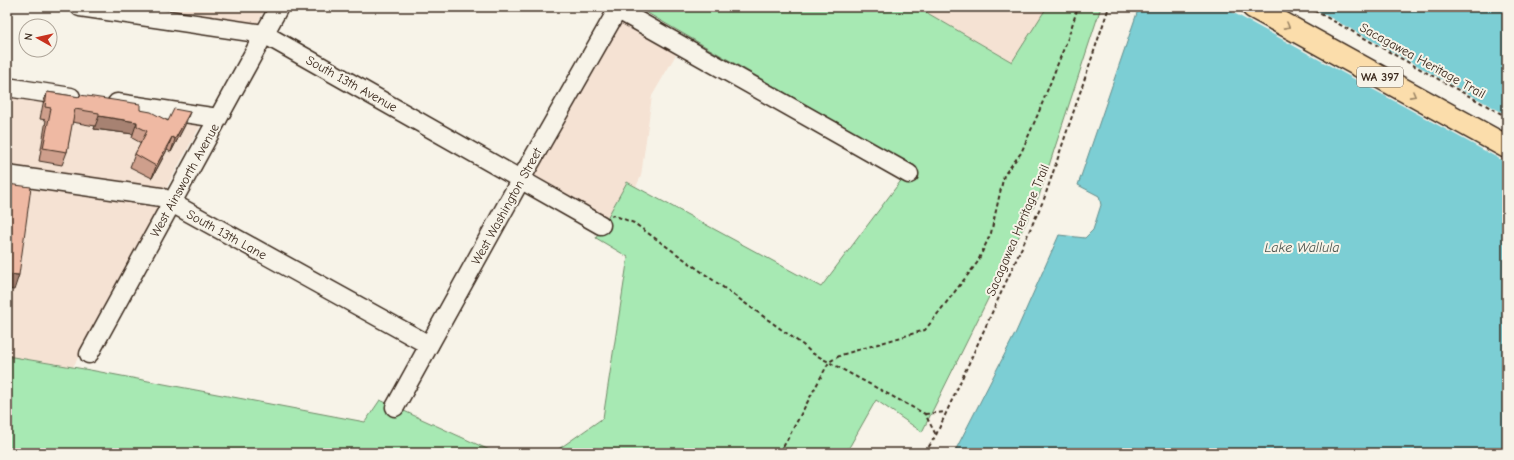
<svg xmlns="http://www.w3.org/2000/svg" width="1514" height="460" viewBox="0 0 1514 460" font-family="'Comic Neue',sans-serif">
  <style>
    .built { fill: #f5e2d3 }
    .green { fill: #a7e9b3; stroke: #718a68 }
    .water { fill: #7cced4; stroke: #628c8b }
    .pier { fill: #f7f3e8 }
    .lines { fill: none; stroke-linecap: round; stroke-linejoin: round }
    .minor-casing { stroke: #3b2a1e; stroke-width: 21 }
    .major-casing { stroke: #3b2a1e; stroke-width: 25 }
    .path { stroke: #3b2a1e; stroke-width: 2; stroke-dasharray: 4 3; stroke-linecap: butt }
    .minor { stroke: #f7f3e8; stroke-width: 18 }
    .major { stroke: #fbddab; stroke-width: 22 }
    .wall { fill: #ce9f8c; stroke: #3b2a1e }
    .shaded-wall { fill: #a78272; stroke: #3b2a1e }
    .building { fill: #efb9a3; stroke: #3b2a1e }
    .oneway { stroke: #9b8464 }
    .labels { text-anchor: middle; stroke-width: 4; stroke-linejoin: round; paint-order: stroke }
    .shield { fill: #f7f3e8; stroke: #73665b; stroke-width: 1 }
    .shield-label { font-size: 12px; font-weight: bold; fill: #3b2a1e }
    .street-label { font-size: 13px; fill: #3b2a1e; stroke: #f7f3e8 }
    .water-label { font-size: 14px; font-style: italic; fill: #4b534c; stroke: #f7f3e8 }
  </style>
  <rect width="100%" height="100%" fill="#f7f3e8"/>
  <filter id="ink" filterUnits="userSpaceOnUse"><feTurbulence type="fractalNoise" baseFrequency=".025" numOctaves="2"/><feDisplacementMap in="SourceGraphic" scale="8" xChannelSelector="R" yChannelSelector="G"/><feConvolveMatrix kernelMatrix="1 2 1 2 8 2 1 2 1" color-interpolation-filters="sRGB"/></filter>
  <g filter="url(#ink)">
    <!-- built -->
    <g class="built">
      <polygon points="142,7 266,7 257,24"/>
      <polygon points="917,7 1047,7 1013,62"/>
      <polygon points="619,20 678,51 652,96 641,176 636,187 627,182 607,218 533,175"/>
      <polygon points="7,91 203,121 164,192 7,168"/>
      <polygon points="7,184 161,207 73,367 7,356"/>
    </g>
    <!-- green -->
    <g class="green">
      <polygon points="637,7 917,7 1012,62 1047,7 1101,7 1039,196 922,432 876,400 846,453 553,453 603,418 628,257 596,238 627,182 821,287 912,166"/>
      <polygon points="7,356 90,370 365,422 380,400 496,453 7,453"/>
    </g>
    <!-- water -->
    <polygon class="water" points="1139,7 1507,7 1507,453 954,453 1016,332 1059,235 1085,238 1093,230 1101,205 1099,196 1078,185"/>
    <!-- pier -->
    <polygon class="pier" points="1223,7 1311,7 1507,115 1507,163"/>
    <g class="lines">
      <defs>
        <g id="minor">
          <polyline points="80,7 264,34 601,225"/>
          <polyline points="613,7 909,174"/>
          <polyline points="7,87 71,97"/>
          <polyline points="117,103 218,118"/>
          <polyline points="7,175 161,197 429,345"/>
          <polyline points="89,354 279,7"/>
          <polyline points="395,407 521,179 619,7"/>
        </g>
        <polyline id="major" points="1253,7 1507,147"/>
      </defs>
      <!-- minor casing -->
      <use href="#minor" class="minor-casing"/>
      <!-- major casing -->
      <use href="#major" class="major-casing"/>
      <!-- path -->
      <g class="path">
        <polyline points="1308,7 1507,117"/>
        <polyline points="611,216 613,215 634,223 803,345 812,353 925,414 936,435"/>
        <polyline points="925,414 946,412"/>
        <polyline points="780,453 829,362 841,355 925,330 977,263 991,233 1004,175 1021,153 1038,114 1068,38 1078,7"/>
        <polyline points="925,453 936,435 1044,199 1109,7"/>
      </g>
      <!-- minor -->
      <use href="#minor" class="minor"/>
      <!-- major -->
      <use href="#major" class="major"/>
    </g>
    <!-- wall -->
    <polygon class="wall" points="47,92 79,97 80,95 140,110 168,121 185,125 171,152 167,150 152,178 130,167 135,154 141,143 132,138 133,134 94,129 95,126 72,122 67,152 62,165 39,161 46,120 40,119 43,104"/>
    <!-- shaded-wall -->
    <g class="shaded-wall">
      <polygon points="190,112 185,125 171,152 175,139"/>
      <polygon points="99,116 137,122 133,134 94,129"/>
      <polygon points="172,137 167,150 152,178 156,166"/>
      <polygon points="7,274 19,275 14,290 7,289"/>
    </g>
    <!-- building -->
    <g class="building">
      <polygon points="7,83 10,83 7,104"/>
      <polygon points="47,92 80,97 80,95 140,104 140,110 151,112 168,121 174,109 190,112 175,139 172,137 156,166 135,154 147,131 137,126 137,122 99,116 99,113 75,109 67,152 43,148 51,108 45,107"/>
      <polygon points="7,184 31,187 19,275 7,274"/>
    </g>
    <!-- one-way arrows -->
    <defs><path id="oneway-chevron" d="M-2-3.5L2.5 0L-2 3.5" fill="none" stroke-width="1.6" stroke-linecap="round" stroke-linejoin="round"/></defs>
    <g class="oneway">
      <use href="#oneway-chevron" transform="translate(1287 26) rotate(29)"/>
      <use href="#oneway-chevron" transform="translate(1413 95) rotate(29)"/>
    </g>
  </g>
  <g class="labels">
    <!-- shield labels -->
    <rect class="shield" x="1357" y="67" width="46" height="20" rx="3"/>
    <g class="shield-label">
      <text x="1380" y="81">WA 397</text>
    </g>
    <!-- street labels -->
    <g class="street-label">
      <text transform="translate(1423 60) rotate(29)" y="5">Sacagawea Heritage Trail</text>
      <text transform="translate(352 83) rotate(29)" y="5">South 13th Avenue</text>
      <text transform="translate(184 180) rotate(-61)" y="5">West Ainsworth Avenue</text>
      <text transform="translate(506 206) rotate(-61)" y="5">West Washington Street</text>
      <text transform="translate(1017 230) rotate(-67)" y="5">Sacagawea Heritage Trail</text>
      <text transform="translate(227 234) rotate(29)" y="5">South 13th Lane</text>
    </g>
    <!-- water labels -->
    <g class="water-label">
      <text x="1302" y="252">Lake Wallula</text>
    </g>
  </g>
  <!-- margin -->
  <rect width="1514" height="460" fill="none" stroke="#f7f3e8" stroke-width="24"/>
  <rect x="12" y="12" width="1490" height="436" fill="none" stroke="#3b2a1e" stroke-width="1.5" filter="url(#ink)"/>
  <!-- north arrow -->
  <g transform="translate(38 38) rotate(278)"><circle r="19" fill="#f7f3e8" stroke="#aca397"/>
  <path d="M0-3L7 15L0 10L-7 15Z" fill="#c8321e"/>
  <text y="-6" font-size="11" font-weight="bold" text-anchor="middle" fill="#3b2a1e">N</text>
  </g>
</svg>
